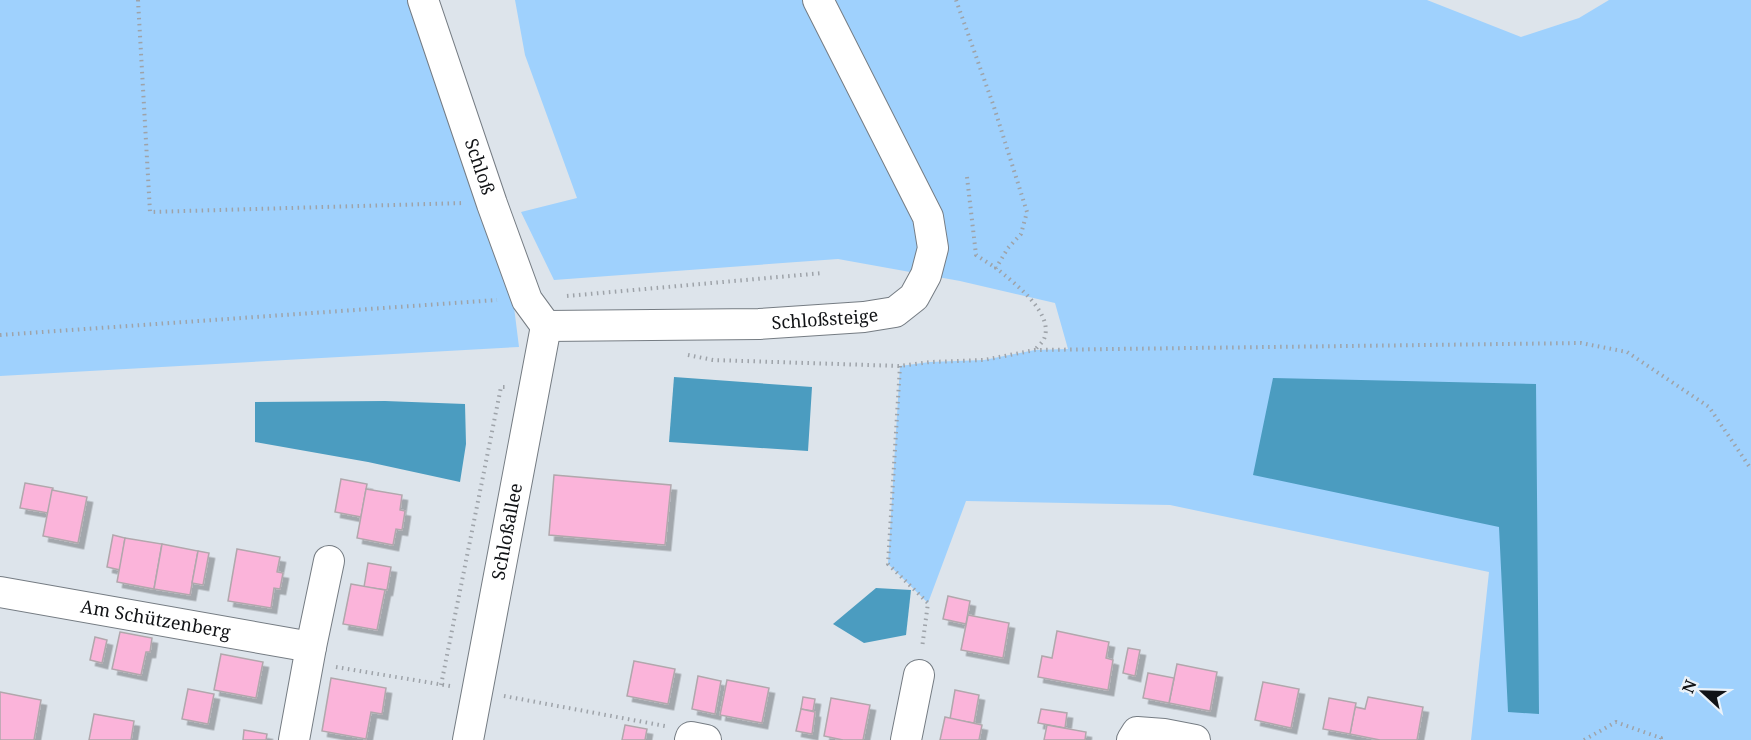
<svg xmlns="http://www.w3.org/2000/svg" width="1751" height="740" viewBox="0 0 1751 740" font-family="'Noto Serif',serif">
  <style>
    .green { fill: #9fd1fd }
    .water { fill: #4b9cc0 }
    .building { fill: #fbb4da; stroke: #b1a7ac; stroke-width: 1.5; filter: url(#shadow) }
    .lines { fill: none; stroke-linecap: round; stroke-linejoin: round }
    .minor-casing { stroke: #757c83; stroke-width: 32 }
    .path { stroke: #9ea3a9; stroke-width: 4; stroke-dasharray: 1.5 4.5; stroke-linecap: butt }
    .minor { stroke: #fff; stroke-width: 30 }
    .labels { text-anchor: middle; stroke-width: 6; stroke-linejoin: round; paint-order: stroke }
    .street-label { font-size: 18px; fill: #111316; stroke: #eaf2f9 }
  </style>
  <defs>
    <filter id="shadow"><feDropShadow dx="5.5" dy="5.5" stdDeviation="0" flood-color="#0004"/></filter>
  </defs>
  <rect width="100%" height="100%" fill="#dde4eb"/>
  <!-- green -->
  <g class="green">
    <polygon points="0,0 410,0 513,299 519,347 0,376"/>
    <polygon points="515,0 1427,0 1521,37 1579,18 1609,0 1751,0 1751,740 1471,740 1489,572 1170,505 966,501 928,603 888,564 900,366 930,362 984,360 1035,350 1068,349 1055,303 960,281 838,259 554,280 521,212 577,198 525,55"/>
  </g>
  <!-- water -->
  <g class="water">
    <polygon points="674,377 812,387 808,451 669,442"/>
    <polygon points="1273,378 1536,384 1539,714 1508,712 1499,527 1253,475"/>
    <polygon points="385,401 465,404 466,444 460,482 368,462 255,442 255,402"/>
    <polygon points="876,588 911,590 906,635 864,643 833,624"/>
  </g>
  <!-- building -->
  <g class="building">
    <polygon points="554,475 671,485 665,545 549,535"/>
    <polygon points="341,479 367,484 361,517 335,512"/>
    <polygon points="25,483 53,488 48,513 20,508"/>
    <polygon points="366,489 402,495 400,510 405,511 402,530 396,529 393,545 357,538"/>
    <polygon points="52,490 87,497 78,543 43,536"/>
    <polygon points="113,535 125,538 120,570 107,567"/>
    <polygon points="125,538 162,544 154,589 117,582"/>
    <polygon points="162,544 198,551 190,595 154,589"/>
    <polygon points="237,549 280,557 277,572 283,573 280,589 274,588 271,608 228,601"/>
    <polygon points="198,551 209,553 203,585 192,583"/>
    <polygon points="368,563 391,567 387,590 364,587"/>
    <polygon points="351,584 385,590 377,630 343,624"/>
    <polygon points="948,596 970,601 966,624 943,619"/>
    <polygon points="968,615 1009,623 1003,658 961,650"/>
    <polygon points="1057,631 1109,642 1106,658 1113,660 1108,690 1038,677 1042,656 1052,658"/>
    <polygon points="120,632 152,638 150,652 146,652 141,675 112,669"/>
    <polygon points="95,637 107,640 102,663 90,660"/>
    <polygon points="1128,648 1140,650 1135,676 1123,673"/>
    <polygon points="221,654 263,662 256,698 214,690"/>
    <polygon points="634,661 675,669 668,704 627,696"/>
    <polygon points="1177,664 1217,672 1210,711 1169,703"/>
    <polygon points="1148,673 1174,678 1169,703 1143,698"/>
    <polygon points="698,676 721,681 715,714 692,709"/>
    <polygon points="331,678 386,688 382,714 371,712 366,739 322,731"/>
    <polygon points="727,680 769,688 762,723 720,715"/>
    <polygon points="1263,682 1299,689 1291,728 1255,720"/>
    <polygon points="188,689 214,694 208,724 182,719"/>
    <polygon points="955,690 979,695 974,723 950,719"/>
    <polygon points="0,692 41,700 34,740 0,740"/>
    <polygon points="803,697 815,699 813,711 801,709"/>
    <polygon points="1368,697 1423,707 1417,740 1380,740 1350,734 1355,707 1365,709"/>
    <polygon points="831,698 870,705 863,740 843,740 824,736"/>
    <polygon points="1329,698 1356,703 1350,734 1323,729"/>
    <polygon points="801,709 815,712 812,734 796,731"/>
    <polygon points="1041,709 1067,713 1065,728 1038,723"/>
    <polygon points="94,714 134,721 131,740 89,740"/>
    <polygon points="945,717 982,725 979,740 940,740"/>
    <polygon points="625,725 647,729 645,740 622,740"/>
    <polygon points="1047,725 1086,732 1085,740 1044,740"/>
    <polygon points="244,730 267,734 266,740 243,740"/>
  </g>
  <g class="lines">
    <defs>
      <g id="minor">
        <path id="s1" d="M423,0l69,204 35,96 19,26"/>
        <path id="s2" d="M546,326l213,-2 105,-7 31,-5 19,-15 12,-22 7,-27 -5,-31 -110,-217"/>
        <path id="s3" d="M0,592l311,55 -17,93"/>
        <polyline points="311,647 329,561"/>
        <path id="s4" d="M468,740l78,-414"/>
        <polyline points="690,740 691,737 706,740"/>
        <polyline points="906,740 919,675"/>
        <polyline points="1132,740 1137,732 1164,734 1195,740"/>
      </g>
    </defs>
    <!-- minor casing -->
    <use href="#minor" class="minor-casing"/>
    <!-- path -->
    <g class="path">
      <polyline points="138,0 150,212 464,203"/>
      <path d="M956,0l38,107 33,105 -6,22 -13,14 -12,20c17,14 59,45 48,71 -2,4 -7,8 -9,11"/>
      <polyline points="967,177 976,255 996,268"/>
      <polyline points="567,296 823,273"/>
      <polyline points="0,335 497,300"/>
      <polyline points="688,355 713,360 900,366 930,362 984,360 1035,350 1581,343 1627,352 1709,407 1751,469"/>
      <polyline points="900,366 888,564 928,603 922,648"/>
      <polyline points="336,667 450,686"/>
      <polyline points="441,685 501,387 506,387"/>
      <polyline points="504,696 665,726"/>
      <polyline points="1584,740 1616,722 1661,738 1661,740"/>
    </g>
    <!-- minor -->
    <use href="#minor" class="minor"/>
  </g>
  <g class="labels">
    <!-- street labels -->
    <g class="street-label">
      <text dy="6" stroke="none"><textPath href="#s1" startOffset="176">Schloß</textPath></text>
      <text dy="6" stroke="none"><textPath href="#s2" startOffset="279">Schloßsteige</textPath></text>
      <text dy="6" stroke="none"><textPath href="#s4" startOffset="212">Schloßallee</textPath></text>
      <text dy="6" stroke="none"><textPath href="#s3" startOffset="158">Am Schützenberg</textPath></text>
    </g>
  </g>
  <!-- north arrow -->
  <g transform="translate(1703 692) rotate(292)" stroke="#eaf2f9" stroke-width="4.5" paint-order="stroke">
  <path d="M0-4.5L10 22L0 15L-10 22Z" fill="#111316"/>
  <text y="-9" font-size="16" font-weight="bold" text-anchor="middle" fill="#111316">N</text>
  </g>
</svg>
